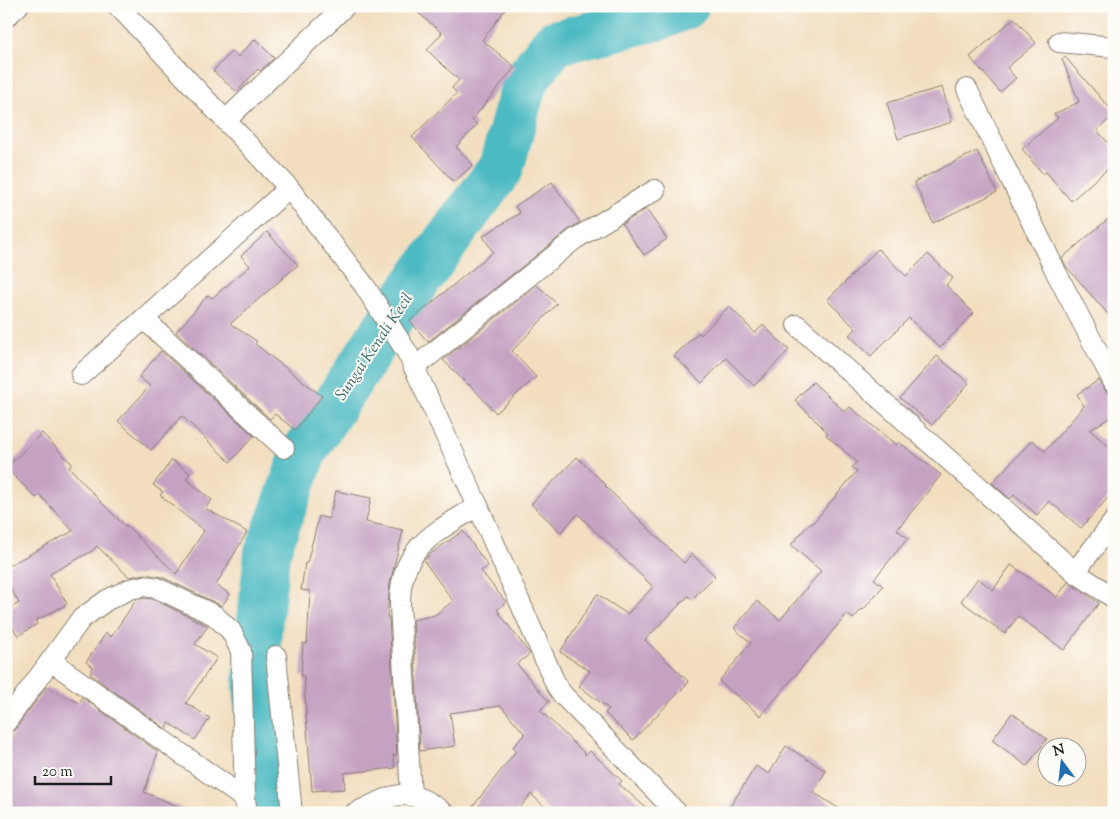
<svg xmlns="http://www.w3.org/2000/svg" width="1120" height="819" viewBox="0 0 1120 819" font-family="'Sorts Mill Goudy',serif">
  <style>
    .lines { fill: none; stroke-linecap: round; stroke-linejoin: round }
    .river { stroke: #4cbac2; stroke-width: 46 }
    .building { fill: #c5a2c2 }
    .street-casing { stroke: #877d6e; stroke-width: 22 }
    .street { stroke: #fff; stroke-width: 20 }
    .labels { text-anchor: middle; stroke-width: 4; stroke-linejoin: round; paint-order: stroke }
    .water-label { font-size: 16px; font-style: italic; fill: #326367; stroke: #fdfcf7 }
  </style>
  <rect width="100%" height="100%" fill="#fdfcf7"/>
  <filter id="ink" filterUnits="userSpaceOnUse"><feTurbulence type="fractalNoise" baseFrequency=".02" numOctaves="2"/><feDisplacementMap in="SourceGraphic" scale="10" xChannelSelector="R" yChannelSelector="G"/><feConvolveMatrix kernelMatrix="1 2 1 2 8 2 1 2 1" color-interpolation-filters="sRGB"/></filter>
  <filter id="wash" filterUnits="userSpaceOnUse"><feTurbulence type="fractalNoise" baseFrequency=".0096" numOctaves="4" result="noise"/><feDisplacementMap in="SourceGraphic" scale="20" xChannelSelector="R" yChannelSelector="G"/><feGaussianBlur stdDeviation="1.12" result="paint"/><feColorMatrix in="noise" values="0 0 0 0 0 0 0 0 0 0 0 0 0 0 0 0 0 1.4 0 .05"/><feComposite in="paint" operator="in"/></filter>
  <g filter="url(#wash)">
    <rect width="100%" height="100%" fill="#f2debf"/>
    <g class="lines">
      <!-- river -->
      <polyline class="river" points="267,813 256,687 259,629 267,553 305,450 402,302 501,168 525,81 554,43 661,17 686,6"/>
    </g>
    <g id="blocks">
      <!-- building -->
      <g class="building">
        <polygon points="410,6 508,6 482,40 515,67 472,120 477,125 456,147 473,165 454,182 412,137 457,93 452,88 459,80 427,50 442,33"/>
        <polygon points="1014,18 1036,43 1007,68 1016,78 1000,92 970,57"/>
        <polygon points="255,39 274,58 260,71 258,69 237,92 213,71 232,51 238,57"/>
        <polygon points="1065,57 1114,113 1114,115 1097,130 1114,150 1114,163 1071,201 1046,172 1043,174 1022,149 1058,118 1054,114 1079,102 1062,59"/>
        <polygon points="942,87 952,122 898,139 887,103"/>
        <polygon points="977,151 997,192 933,223 914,182"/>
        <polygon points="552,182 580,222 568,230 428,342 410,321 493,252 483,236 520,213 515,206"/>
        <polygon points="646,209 667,239 644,255 622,224"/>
        <polygon points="1114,214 1114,321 1066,266 1062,258"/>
        <polygon points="267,232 298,265 230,324 257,341 255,344 322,396 295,430 275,414 270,419 176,332 208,295 212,298 250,266 241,256"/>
        <polygon points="878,249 906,276 928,254 953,278 946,285 974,313 940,348 909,318 871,356 849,335 856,329 827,300"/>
        <polygon points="537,285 557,304 512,351 536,377 496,413 469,384 468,385 443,360"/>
        <polygon points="729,306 755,333 763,325 789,350 754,386 726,358 702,383 674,356 699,332 701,335"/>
        <polygon points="161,351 254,436 230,462 182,416 151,450 118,421 150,386 139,377"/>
        <polygon points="937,356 969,383 932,425 900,398"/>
        <polygon points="1099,380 1107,393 1114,396 1114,415 1090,430 1114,451 1114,491 1081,528 1049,501 1037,515 1014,495 1010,499 992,483 1032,440 1045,451 1084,406 1077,394"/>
        <polygon points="813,382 845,412 850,407 896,445 899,442 941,475 897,530 908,538 874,579 883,586 863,610 862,609 853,619 847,614 761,716 719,681 751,643 734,628 757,601 780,620 821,571 791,545 810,523 812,524 857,471 852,467 857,462 826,435 828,433 795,400"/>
        <polygon points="42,433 72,464 69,467 101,502 125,526 126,525 176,574 204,531 160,495 163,492 153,485 172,460 190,473 186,479 212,500 205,508 247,532 216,585 230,594 222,606 162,577 145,574 129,577 97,546 92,551 50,574 67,604 35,621 37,624 18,636 6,616 6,611 19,603 6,581 6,567 73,531 40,495 36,498 6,468"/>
        <polygon points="577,457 606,485 605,486 684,563 692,554 715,576 692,599 688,596 645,640 689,682 633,740 605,713 609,709 579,686 590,671 560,652 597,594 627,614 653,587 578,514 561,532 531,504"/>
        <polygon points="336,491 371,498 366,522 403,530 390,583 387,617 389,617 397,755 393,755 395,768 344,773 345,789 312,791 306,716 304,676 301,676 303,643 307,644 310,591 301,590 305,563 307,563 319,516 329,519"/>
        <polygon points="463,531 488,566 481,571 506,602 497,610 530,654 517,664 549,702 540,710 586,755 590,751 622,781 619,784 652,813 551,813 531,794 516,813 468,813 516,751 513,747 525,734 501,706 450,713 455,746 420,751 413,620 435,615 453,601 424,561 430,554"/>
        <polygon points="1011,565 1057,597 1068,582 1099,603 1064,650 1018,616 1005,634 961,601 978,578 993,590"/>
        <polygon points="144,598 153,599 208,626 195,644 217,658 186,703 210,718 195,740 169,723 166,729 90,674 93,667 86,662 106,633 111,637 136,600"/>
        <polygon points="46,687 80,703 82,697 158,752 144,792 193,813 6,813 6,746 14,731"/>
        <polygon points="1012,713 1047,739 1027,766 992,740"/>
        <polygon points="786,746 826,771 813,792 846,813 726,813 756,766 769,774"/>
      </g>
    </g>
  </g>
  <g filter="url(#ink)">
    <use href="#blocks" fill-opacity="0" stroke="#877d6e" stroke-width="1"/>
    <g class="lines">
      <defs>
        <g id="street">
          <polyline points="118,6 289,188 364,285 408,354 478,506 556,685 562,694 677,813"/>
          <polyline points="6,17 18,6"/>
          <polyline points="1059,42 1114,47"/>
          <polyline points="967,89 1058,276 1114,383"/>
          <polyline points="226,120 345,6"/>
          <polyline points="144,319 284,448"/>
          <polyline points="797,325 1075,572 1114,598"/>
          <polyline points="414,368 575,239 655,190"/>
          <polyline points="81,375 289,188"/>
          <polyline points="1075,572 1114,521"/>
          <polyline points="276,656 292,813"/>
          <polyline points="51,661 245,799"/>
          <polyline points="6,722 81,619 107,600 130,589 144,586 157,588 214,615 231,631 241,651 245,799 247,813"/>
          <path d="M411,796l-11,-190c-1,-58 34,-73 78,-100"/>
          <path d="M355,813c11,-5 34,-17 45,-18 16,-2 32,9 44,18"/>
        </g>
      </defs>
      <!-- street casing -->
      <use href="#street" class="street-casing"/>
      <!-- street -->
      <use href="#street" class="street"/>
    </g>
  </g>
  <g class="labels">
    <!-- water labels -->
    <g class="water-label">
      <text transform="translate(373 346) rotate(-56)" y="6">Sungai Kenali Kecil</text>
    </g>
  </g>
  <!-- margin -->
  <rect width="1120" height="819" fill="none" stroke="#fdfcf7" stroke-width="25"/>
  <!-- north arrow -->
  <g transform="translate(1062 762) rotate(345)"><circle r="24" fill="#fdfcf7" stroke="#a3a29f"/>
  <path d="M0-4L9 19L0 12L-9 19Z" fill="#1f6fb2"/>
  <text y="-8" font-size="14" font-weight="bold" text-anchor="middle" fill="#1c1c1c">N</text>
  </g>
  <!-- scale -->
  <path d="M35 776v8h76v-8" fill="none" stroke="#1c1c1c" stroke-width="2.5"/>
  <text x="42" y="776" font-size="15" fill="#1c1c1c" stroke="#fdfcf7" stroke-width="4" paint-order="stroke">20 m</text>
</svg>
